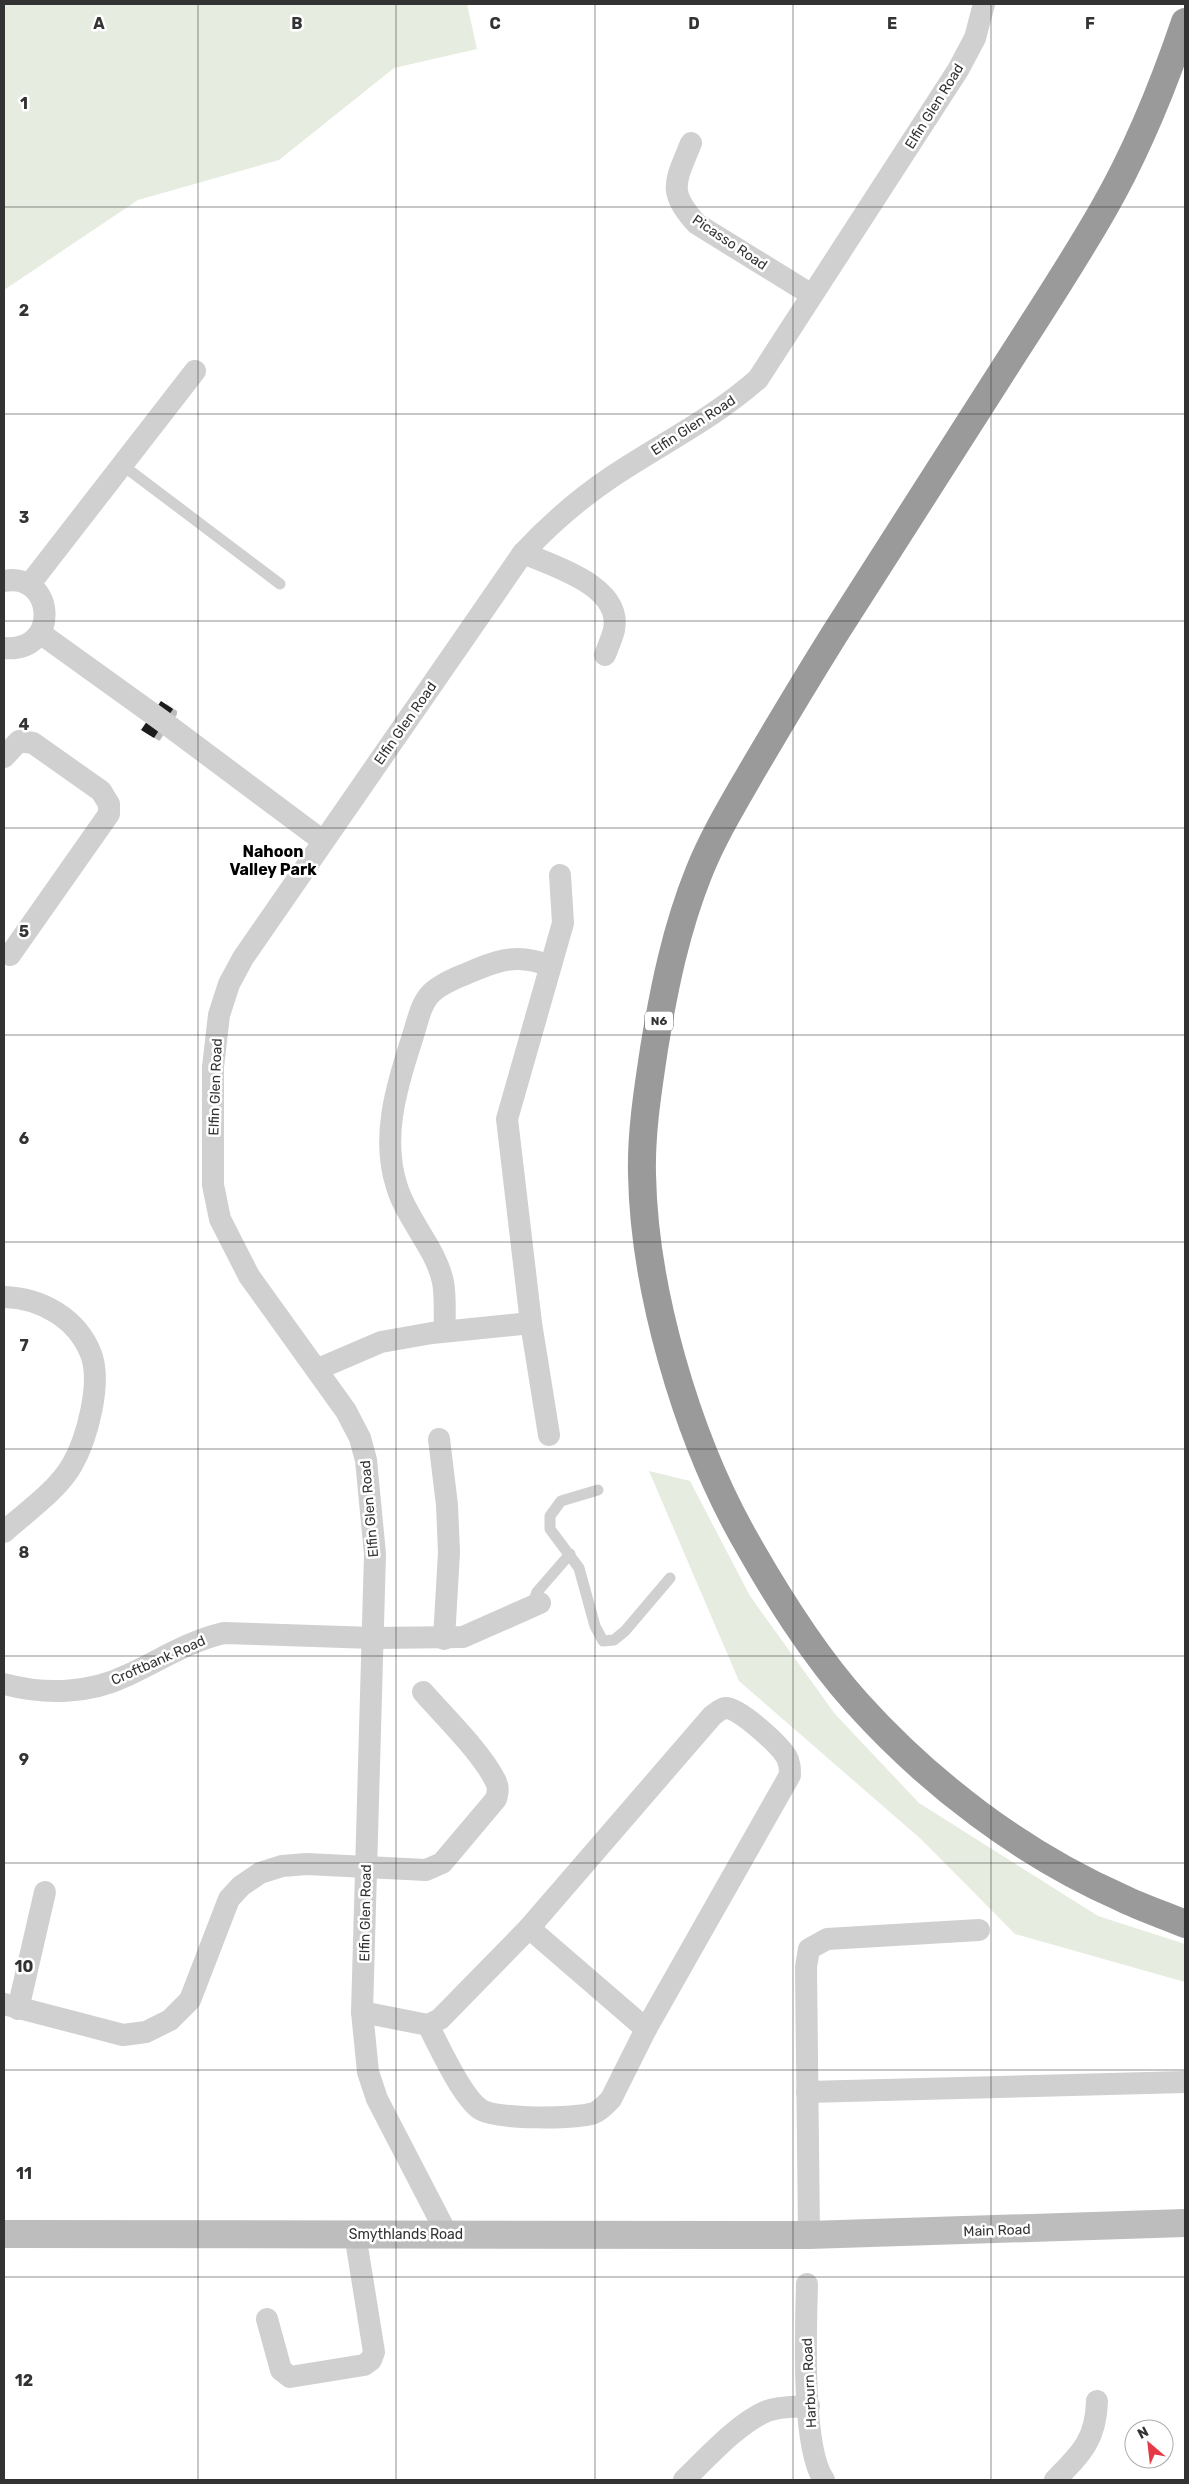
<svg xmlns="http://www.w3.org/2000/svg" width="1189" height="2484" viewBox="0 0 1189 2484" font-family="Rubik,sans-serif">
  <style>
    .green { fill: #e6ecdf }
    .building { fill: #1a1a1a; filter: url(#shadow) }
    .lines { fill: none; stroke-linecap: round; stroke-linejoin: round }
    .lane { stroke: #d0d0d0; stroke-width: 11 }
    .street { stroke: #d0d0d0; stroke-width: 22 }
    .secondary { stroke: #bdbdbd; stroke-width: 28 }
    .highway { stroke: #9a9a9a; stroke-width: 28 }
    .grid { fill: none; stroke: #333; stroke-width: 1; stroke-opacity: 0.55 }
    .labels { text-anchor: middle; stroke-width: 5; stroke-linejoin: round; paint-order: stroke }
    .shield { fill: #fff; stroke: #707070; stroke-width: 1 }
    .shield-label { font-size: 12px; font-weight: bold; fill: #333 }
    .street-label { font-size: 14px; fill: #333; stroke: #fff }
    .quarter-label { font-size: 16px; font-weight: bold; fill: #000; stroke: #fff }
    .grid-label { font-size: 16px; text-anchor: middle; font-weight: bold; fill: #333; stroke: #fff; stroke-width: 5; stroke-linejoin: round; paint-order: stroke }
  </style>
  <defs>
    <filter id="shadow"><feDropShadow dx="5.5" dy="3" stdDeviation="0" flood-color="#0004"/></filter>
  </defs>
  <rect width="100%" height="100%" fill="#fff"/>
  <!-- green -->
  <g class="green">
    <polygon points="4,4 467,4 477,49 394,68 279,160 138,200 4,290"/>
    <polygon points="649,1471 690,1481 750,1596 835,1714 919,1803 1098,1916 1185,1944 1185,1982 1015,1934 922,1840 739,1681"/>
  </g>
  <!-- building -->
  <polygon class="building" points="161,701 173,709 154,738 141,730"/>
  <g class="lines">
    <!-- lane -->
    <g class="lane">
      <polyline points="121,464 280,584"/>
      <polyline points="598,1490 561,1501 550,1516 550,1529 579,1568 595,1626 603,1641 614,1640 625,1631 670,1578"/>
      <polyline points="532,1605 537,1592 570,1554"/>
    </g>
    <!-- street -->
    <g class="street">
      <path d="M691,143c-15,38 -25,48 6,81l115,71"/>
      <path d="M523,553c30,13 100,33 91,77 -2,8 -6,17 -9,25"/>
      <path d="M4,581c50,-10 58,72 0,67"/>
      <polyline points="29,585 195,371"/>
      <polyline points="40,633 161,720 323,841"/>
      <polyline points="4,757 19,741 33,743 101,791 109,804 109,814 10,955"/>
      <path d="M4,1297c37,1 73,21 87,57 11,29 -4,85 -19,111 -15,26 -46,47 -68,67"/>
      <path d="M445,1331c-1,-15 1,-33 -2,-49 -7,-34 -36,-62 -46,-95 -16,-48 -1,-99 14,-145 13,-41 10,-50 52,-67 33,-14 53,-23 87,-9"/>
      <polyline points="318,1369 381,1342 432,1333 531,1323"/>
      <polyline points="549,1435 531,1323 507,1119 563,923 560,875"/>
      <polyline points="439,1439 447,1505 449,1552 444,1639"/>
      <path d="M4,1684c41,11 85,10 124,-9 32,-15 61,-34 96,-42l149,5 90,-1 77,-34"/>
      <polyline points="529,1928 646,2029"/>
      <path d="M4,2004l119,31 23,-3 24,-12 20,-20 39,-101 12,-13 19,-13 22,-7 25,-2 119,6 16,-7 6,-7 48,-57c2,-7 3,-12 -1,-19 -13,-27 -51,-64 -72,-88"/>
      <polyline points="18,2009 45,1892"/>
      <path d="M362,2012l66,13 12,-6 89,-91 183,-212c4,-3 8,-7 13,-8 13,-2 54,37 61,48 4,6 4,13 4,19l-144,254 -35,70c-5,5 -10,11 -17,14 -18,6 -99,7 -114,-4 -18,-12 -41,-63 -52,-84"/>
      <polyline points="807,2092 1185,2082"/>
      <path d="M447,2234l-70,-135 -9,-27 -6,-60 13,-458 -9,-94 -6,-22 -14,-27 -97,-135 -29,-57 -7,-34v-118l6,-52 10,-31 14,-26 280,-405c27,-29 57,-55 90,-77 48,-32 101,-58 145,-97l200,-309 17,-32 9,-34"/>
      <polyline points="809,2235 806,1967 809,1949 827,1939 979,1930"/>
      <path d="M807,2284c-1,42 -6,164 17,196"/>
      <polyline points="267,2319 281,2370 290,2377 364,2365 371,2360 374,2352 355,2234"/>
      <path d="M684,2480c23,-22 54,-57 83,-69 13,-5 28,-4 42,-5"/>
      <path d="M1055,2480c26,-26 41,-40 42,-79"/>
    </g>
    <!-- secondary -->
    <polyline class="secondary" points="4,2234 809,2235 1185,2223"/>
    <!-- highway -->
    <path class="highway" d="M1185,22c-22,65 -48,129 -82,188 -32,56 -68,110 -103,165 -55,86 -110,173 -166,260 -28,45 -55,90 -82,136 -19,33 -39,66 -53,101 -23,57 -35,116 -45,177 -6,40 -13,83 -12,125 2,115 44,259 100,360 33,59 70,119 115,169 73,81 165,151 265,195 20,10 42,17 63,26"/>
  </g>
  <!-- grid -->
  <path class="grid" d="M198,4v2476M396,4v2476M595,4v2476M793,4v2476M991,4v2476M4,207h1181M4,414h1181M4,621h1181M4,828h1181M4,1035h1181M4,1242h1181M4,1449h1181M4,1656h1181M4,1863h1181M4,2070h1181M4,2277h1181"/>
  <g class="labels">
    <!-- shield labels -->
    <rect class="shield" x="645" y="1011.5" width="28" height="19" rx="4"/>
    <g class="shield-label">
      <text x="659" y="1025">N6</text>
    </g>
    <!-- street labels -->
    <g class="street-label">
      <text transform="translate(934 106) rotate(-58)" y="5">Elfin Glen Road</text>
      <text transform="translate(730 242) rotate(34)" y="5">Picasso Road</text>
      <text transform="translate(693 425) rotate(-33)" y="5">Elfin Glen Road</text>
      <text transform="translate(405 723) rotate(-55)" y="5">Elfin Glen Road</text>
      <text transform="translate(215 1087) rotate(-88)" y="5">Elfin Glen Road</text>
      <text transform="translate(369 1509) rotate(-95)" y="5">Elfin Glen Road</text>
      <text transform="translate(158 1660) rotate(-24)" y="5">Croftbank Road</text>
      <text transform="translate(365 1913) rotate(-89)" y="5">Elfin Glen Road</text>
      <text transform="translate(997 2230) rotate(-2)" y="5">Main Road</text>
      <text x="406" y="2239">Smythlands Road</text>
      <text transform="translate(809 2383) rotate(-93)" y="5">Harburn Road</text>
    </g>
    <!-- quarter labels -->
    <g class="quarter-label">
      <text x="273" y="857">Nahoon<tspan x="273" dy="18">Valley Park</tspan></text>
    </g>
  </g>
  <g class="grid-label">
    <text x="99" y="29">A</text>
    <text x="297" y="29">B</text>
    <text x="495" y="29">C</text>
    <text x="694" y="29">D</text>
    <text x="892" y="29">E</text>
    <text x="1090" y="29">F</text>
    <text x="24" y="109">1</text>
    <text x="24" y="316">2</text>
    <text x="24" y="523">3</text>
    <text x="24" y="730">4</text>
    <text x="24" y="937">5</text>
    <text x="24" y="1144">6</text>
    <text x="24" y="1351">7</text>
    <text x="24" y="1558">8</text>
    <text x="24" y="1765">9</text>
    <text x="24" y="1972">10</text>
    <text x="24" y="2179">11</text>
    <text x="24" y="2386">12</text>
  </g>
  <!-- border -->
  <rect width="1189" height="2484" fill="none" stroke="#333333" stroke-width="10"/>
  <!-- north arrow -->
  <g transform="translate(1149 2444) rotate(332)"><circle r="24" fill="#ffffff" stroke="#adadad"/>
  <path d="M0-4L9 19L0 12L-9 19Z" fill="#e63946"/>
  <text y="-8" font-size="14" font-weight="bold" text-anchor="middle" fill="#333333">N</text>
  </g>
</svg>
